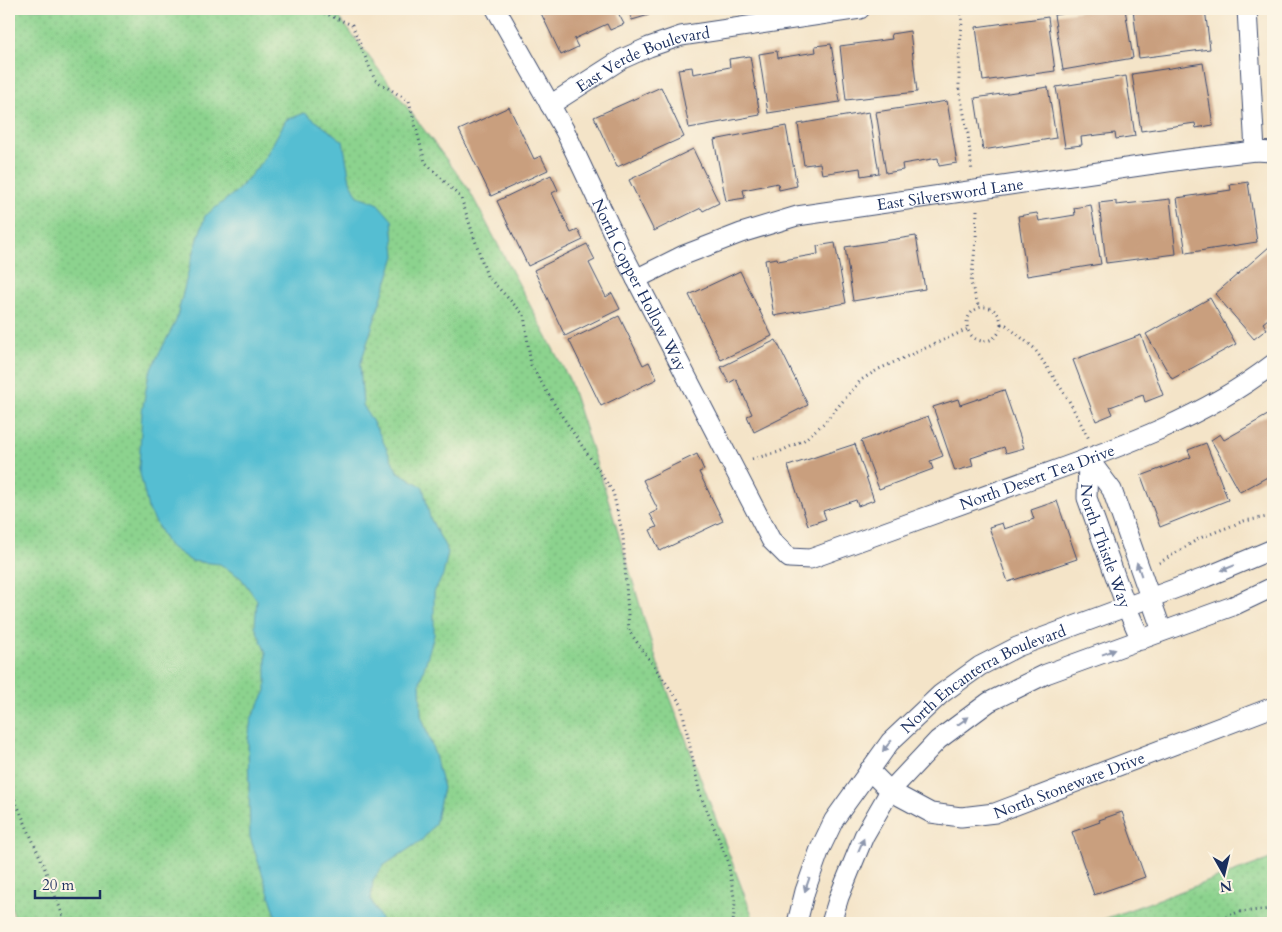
<svg xmlns="http://www.w3.org/2000/svg" width="1282" height="932" viewBox="0 0 1282 932" font-family="Cardo,serif">
  <style>
    .grass { fill: url(#grass-dots); stroke: #548176 }
    .water { fill: #55bed2; stroke: #387698 }
    .building { fill: #c99f7e }
    .lines { fill: none; stroke-linecap: round; stroke-linejoin: round }
    .street-casing { stroke: #3c4a6e; stroke-width: 21 }
    .path { stroke: #3c4a6e; stroke-width: 3; stroke-dasharray: 1 4; stroke-linecap: butt }
    .street { stroke: #fff; stroke-width: 19 }
    .oneway { fill: #8d97ae }
    .labels { text-anchor: middle; stroke-width: 4; stroke-linejoin: round; paint-order: stroke }
    .street-label { font-size: 16px; fill: #1b2f5e; stroke: #fcf5e5 }
  </style>
  <defs>
    <pattern id="grass-dots" width="8" height="8" patternUnits="userSpaceOnUse" patternTransform="scale(1.25)"><rect width="8" height="8" fill="#8cd38e"/><path d="M2 2h.1M6 6h.1" fill="none" stroke="#78b57d" stroke-width="1.8" stroke-linecap="round"/></pattern>
  </defs>
  <rect width="100%" height="100%" fill="#fcf5e5"/>
  <filter id="ink" filterUnits="userSpaceOnUse"><feTurbulence type="fractalNoise" baseFrequency=".02" numOctaves="2"/><feDisplacementMap in="SourceGraphic" scale="10" xChannelSelector="R" yChannelSelector="G"/><feConvolveMatrix kernelMatrix="1 2 1 2 8 2 1 2 1" color-interpolation-filters="sRGB"/></filter>
  <filter id="wash" filterUnits="userSpaceOnUse"><feTurbulence type="fractalNoise" baseFrequency=".0096" numOctaves="4" result="noise"/><feDisplacementMap in="SourceGraphic" scale="20" xChannelSelector="R" yChannelSelector="G"/><feGaussianBlur stdDeviation="1.12" result="paint"/><feColorMatrix in="noise" values="0 0 0 0 0 0 0 0 0 0 0 0 0 0 0 0 0 1.4 0 .05"/><feComposite in="paint" operator="in"/></filter>
  <g filter="url(#wash)">
    <rect width="100%" height="100%" fill="#f4e4c8"/>
    <!-- grass -->
    <g class="grass">
      <polygon points="9,9 333,9 468,188 569,379 608,499 658,665 752,915 753,923 16,923 9,898"/>
      <polygon points="1273,858 1273,923 1093,923"/>
    </g>
    <!-- water -->
    <polygon class="water" points="305,113 343,141 350,181 358,196 377,203 392,220 395,256 360,365 363,405 379,433 397,471 423,487 430,518 448,552 443,575 434,592 434,635 420,682 421,715 435,755 443,788 435,824 422,840 383,866 373,880 371,900 383,923 277,923 274,909 250,837 248,741 251,719 266,691 266,653 255,626 257,600 241,578 220,564 191,561 168,545 148,508 139,469 142,412 149,373 176,321 190,265 205,216 237,191 263,161 286,120"/>
    <g id="blocks">
      <!-- building -->
      <g class="building">
        <polygon points="539,9 616,9 624,24 610,30 607,24 574,39 578,47 561,55"/>
        <polygon points="629,9 648,9 649,15 632,20"/>
        <polygon points="1092,9 1125,9 1133,58 1063,70 1054,15"/>
        <polygon points="1133,9 1205,9 1210,49 1139,58"/>
        <polygon points="1048,17 1055,71 983,81 976,27"/>
        <polygon points="910,31 917,92 846,100 840,46 892,39 891,34"/>
        <polygon points="831,44 840,102 768,113 759,54 777,51 778,58 816,52 815,46"/>
        <polygon points="750,56 760,115 689,128 678,69 692,67 693,74 730,67 729,59"/>
        <polygon points="1203,63 1213,125 1196,128 1195,123 1141,131 1132,74"/>
        <polygon points="1126,76 1135,136 1116,139 1115,133 1081,137 1082,145 1065,147 1056,87"/>
        <polygon points="661,87 684,137 617,167 594,117"/>
        <polygon points="1048,87 1056,138 983,150 975,98"/>
        <polygon points="947,101 957,163 939,166 938,158 902,164 903,170 886,173 876,112"/>
        <polygon points="509,107 534,159 541,156 548,170 491,196 459,130"/>
        <polygon points="869,112 879,173 861,176 860,168 822,174 820,163 804,165 798,124"/>
        <polygon points="786,126 797,186 779,190 778,183 743,190 745,198 726,201 714,140"/>
        <polygon points="693,149 719,203 703,211 701,208 654,231 629,180"/>
        <polygon points="551,175 558,190 552,193 571,233 578,230 583,240 528,266 497,201"/>
        <polygon points="1248,182 1257,242 1186,253 1177,198 1231,190 1230,185"/>
        <polygon points="1170,199 1176,254 1106,263 1099,203 1116,201 1116,205"/>
        <polygon points="1091,205 1101,264 1027,276 1018,216 1037,213 1039,221 1075,215 1074,208"/>
        <polygon points="916,236 925,289 853,301 845,247"/>
        <polygon points="835,243 846,303 774,316 765,260 777,258 778,261 818,254 817,246"/>
        <polygon points="587,244 595,260 589,263 606,297 612,293 620,309 565,336 534,270"/>
        <polygon points="1269,247 1273,252 1273,315 1263,323 1267,329 1254,339 1215,294"/>
        <polygon points="740,271 772,336 721,360 689,295"/>
        <polygon points="1210,298 1236,344 1172,379 1146,334"/>
        <polygon points="619,316 643,365 649,362 657,379 601,406 569,340"/>
        <polygon points="1141,335 1163,395 1145,402 1143,395 1110,407 1113,414 1096,421 1073,360"/>
        <polygon points="776,340 808,405 754,432 747,416 752,414 736,379 729,383 721,367"/>
        <polygon points="1004,390 1024,448 1006,453 1004,447 971,458 973,466 955,471 933,407 958,399 960,405"/>
        <polygon points="1273,412 1273,474 1240,492 1211,440 1220,434 1224,440"/>
        <polygon points="928,416 943,456 930,461 933,469 879,489 861,441"/>
        <polygon points="1206,443 1228,500 1160,527 1141,476 1191,457 1188,450"/>
        <polygon points="855,444 874,500 858,506 856,500 823,511 826,519 808,525 788,466"/>
        <polygon points="697,454 704,470 699,472 723,521 660,551 650,530 657,527 650,514 658,510 643,480"/>
        <polygon points="1057,501 1077,559 1008,582 989,527 1002,523 1004,529 1034,519 1031,510"/>
        <polygon points="1122,812 1145,877 1094,895 1072,832 1100,822 1099,820"/>
      </g>
    </g>
  </g>
  <g filter="url(#ink)">
    <use href="#blocks" fill-opacity="0" stroke="#3c4a6e" stroke-width="1"/>
    <g class="lines">
      <defs>
        <g id="street">
          <path id="s1" d="M496,9l69,122 55,117 151,292 18,18 21,1c74,-27 147,-53 221,-80 84,-30 171,-60 242,-115"/>
          <polyline points="1247,9 1255,151"/>
          <path id="s2" d="M550,105l72,-46 27,-12 32,-11 179,-27"/>
          <path id="s3" d="M636,279l48,-24 57,-22 56,-17 391,-57 67,-8 18,1"/>
          <path id="s4" d="M1088,458l-1,40 39,108 15,34"/>
          <polyline points="1088,458 1112,490 1162,631"/>
          <path id="s5" d="M869,770l21,21 41,22 30,4 34,-4 278,-106"/>
          <path id="s6" d="M797,923l8,-32 15,-42 14,-29 56,-78 51,-48 39,-28 37,-19 187,-69 69,-29"/>
          <polyline points="831,923 839,897 864,836 890,791 938,740 989,702 1046,674 1233,606 1273,587"/>
        </g>
      </defs>
      <!-- street casing -->
      <use href="#street" class="street-casing"/>
      <!-- path -->
      <g class="path">
        <polyline points="315,9 352,25 375,80 409,101 425,162 461,198 487,276 524,315 531,365 556,407 613,492 623,536 629,631 681,704 700,794 728,861 735,903 733,923"/>
        <polyline points="960,9 962,21 959,62 959,89 968,134 972,172"/>
        <polyline points="977,210 976,240 971,283 979,308"/>
        <circle cx="984" cy="324" r="17"/>
        <polyline points="1001,324 1006,325 1034,348 1067,397 1089,439"/>
        <polyline points="752,459 779,452 804,440 824,423 861,380 879,369 968,329"/>
        <polyline points="1159,563 1200,538 1244,521 1273,516"/>
        <polyline points="9,791 15,800 43,864 63,916 69,923"/>
        <polyline points="1212,923 1238,912 1273,909"/>
      </g>
      <!-- street -->
      <use href="#street" class="street"/>
    </g>
    <!-- one-way arrows -->
    <defs><path id="oneway-solid" d="M-6-.8H1V-3.2L6.5 0L1 3.2V.8H-6Z" transform="scale(1.25)"/></defs>
    <g class="oneway">
      <use href="#oneway-solid" transform="translate(1228 568) rotate(158)"/>
      <use href="#oneway-solid" transform="translate(1139 569) rotate(-109)"/>
      <use href="#oneway-solid" transform="translate(1109 652) rotate(-20)"/>
      <use href="#oneway-solid" transform="translate(963 721) rotate(-36)"/>
      <use href="#oneway-solid" transform="translate(887 746) rotate(129)"/>
      <use href="#oneway-solid" transform="translate(861 845) rotate(-67)"/>
      <use href="#oneway-solid" transform="translate(807 885) rotate(109)"/>
    </g>
  </g>
  <g class="labels">
    <!-- street labels -->
    <g class="street-label">
      <text dy="6" stroke="none"><textPath href="#s2" startOffset="105">East Verde Boulevard</textPath></text>
      <text dy="6" stroke="none"><textPath href="#s3" startOffset="328">East Silversword Lane</textPath></text>
      <text dy="6" stroke="none"><textPath href="#s1" startOffset="311">North Copper Hollow Way</textPath></text>
      <text dy="6" stroke="none"><textPath href="#s1" startOffset="886">North Desert Tea Drive</textPath></text>
      <text dy="6" stroke="none"><textPath href="#s4" startOffset="91">North Thistle Way</textPath></text>
      <text dy="6" stroke="none"><textPath href="#s6" startOffset="320">North Encanterra Boulevard</textPath></text>
      <text dy="6" stroke="none"><textPath href="#s5" startOffset="220">North Stoneware Drive</textPath></text>
    </g>
  </g>
  <!-- margin -->
  <rect width="1282" height="932" fill="none" stroke="#fcf5e5" stroke-width="30"/>
  <!-- north arrow -->
  <g transform="translate(1224 874) rotate(172)" stroke="#fcf5e5" stroke-width="4" paint-order="stroke">
  <path d="M0-4L9 19L0 12L-9 19Z" fill="#1b2f5e"/>
  <text y="-8" font-size="14" font-weight="bold" text-anchor="middle" fill="#1b2f5e">N</text>
  </g>
  <!-- scale -->
  <path d="M35 890v8h65v-8" fill="none" stroke="#1b2f5e" stroke-width="2.5"/>
  <text x="42" y="890" font-size="15" fill="#1b2f5e" stroke="#fcf5e5" stroke-width="4" paint-order="stroke">20 m</text>
</svg>
